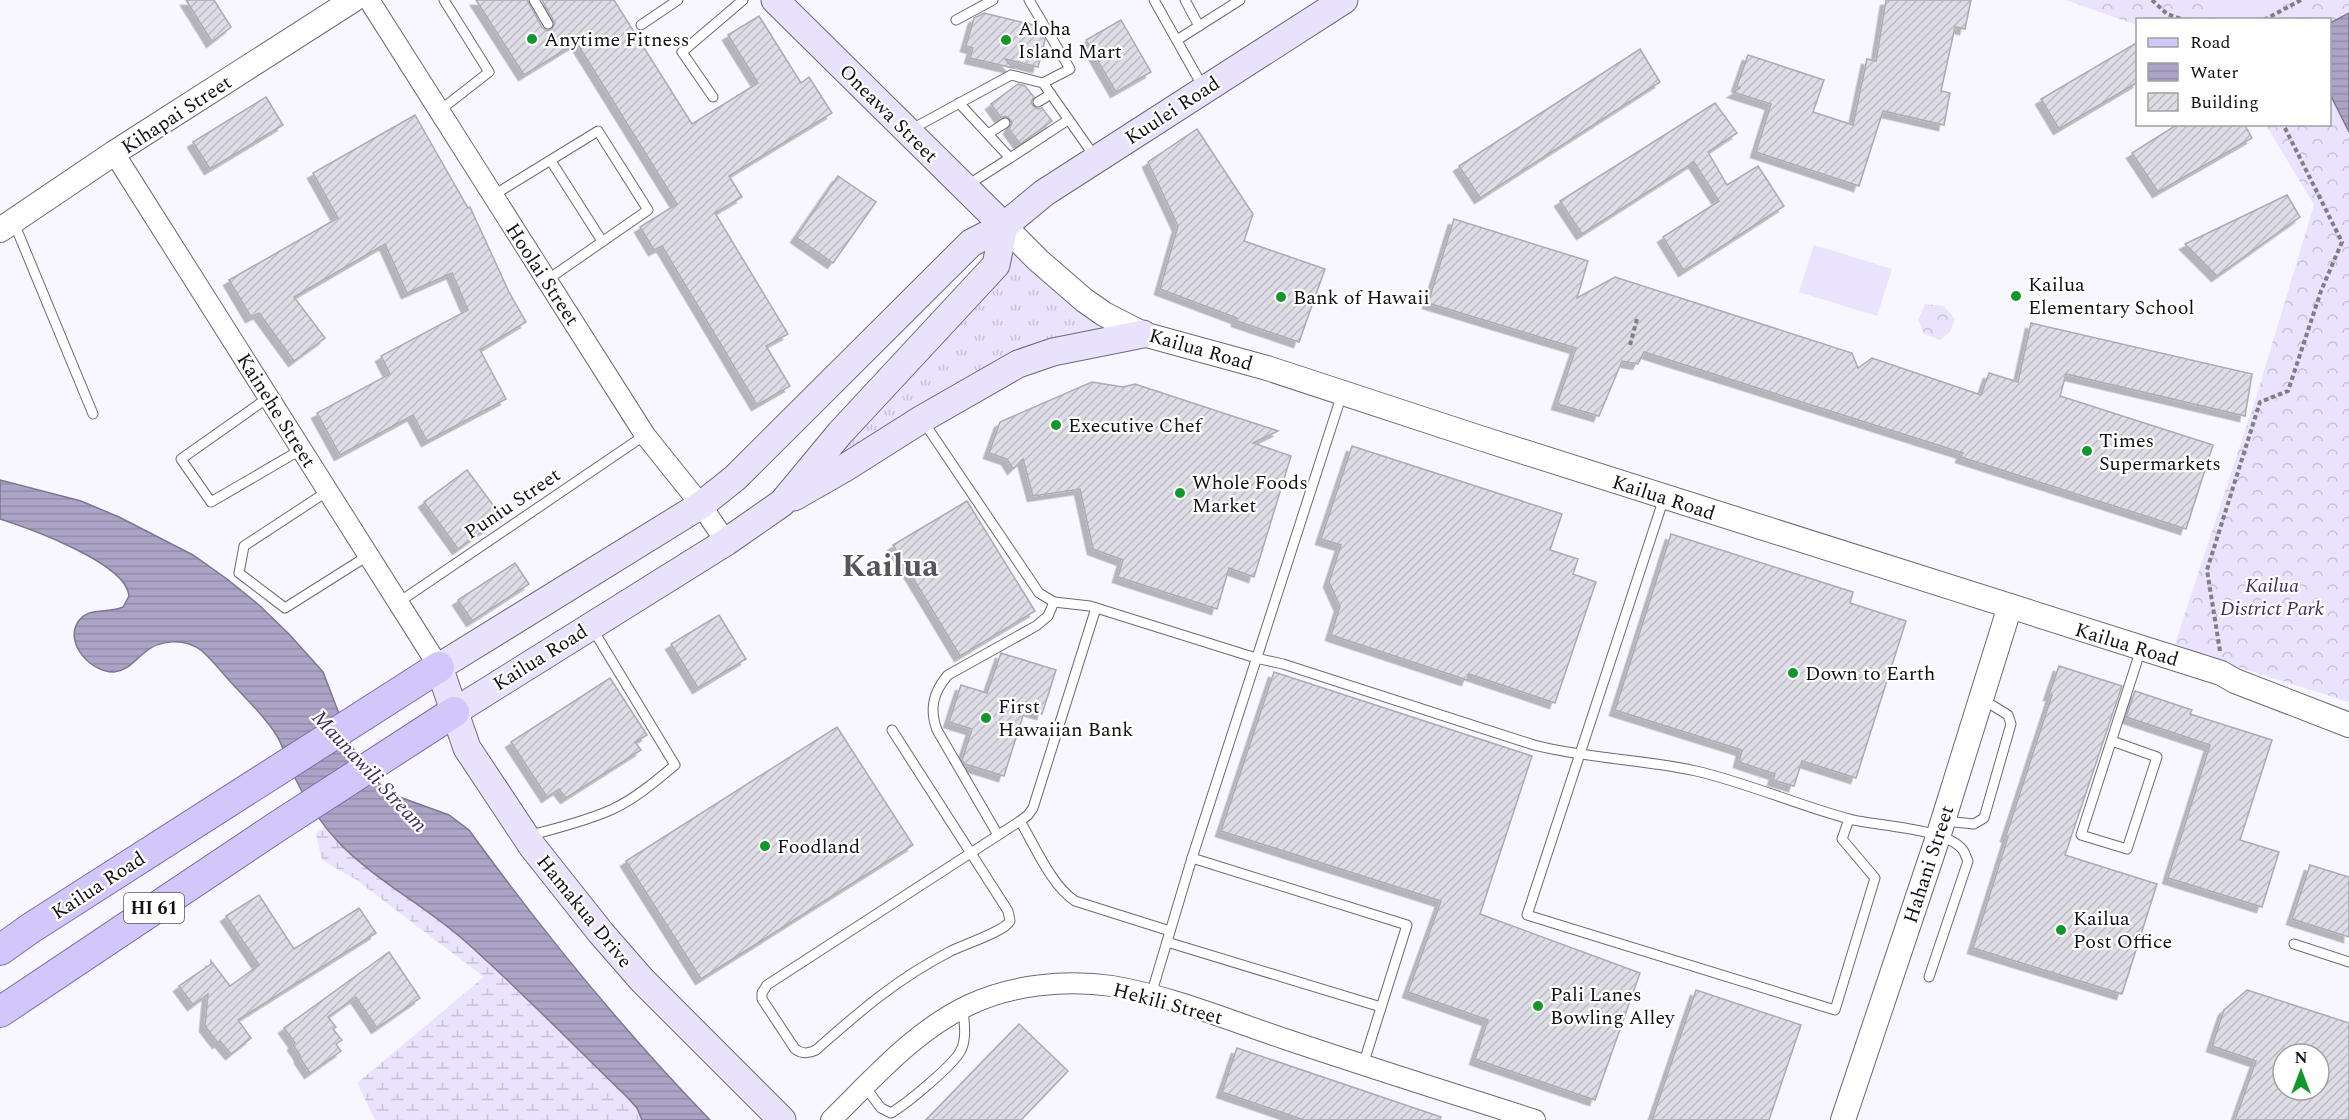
<svg xmlns="http://www.w3.org/2000/svg" width="2349" height="1120" viewBox="0 0 2349 1120" font-family="Spectral,serif">
  <style>
    .grass { fill: url(#grass-tufts) }
    .forest { fill: url(#forest-crowns) }
    .wetland { fill: url(#wetland-marsh) }
    .pitch { fill: #e9e3fd }
    .water { fill: url(#water-rules); stroke: #7d7891; stroke-width: 1.5 }
    .building { fill: url(#building-hatch); stroke: #acaab3; stroke-width: 1.5; fill-rule: evenodd; filter: url(#shadow) }
    .lines { fill: none; stroke-linecap: round; stroke-linejoin: round }
    .service-casing { stroke: #6c6a72; stroke-width: 11 }
    .minor-casing { stroke: #6c6a72; stroke-width: 22 }
    .tertiary-casing { stroke: #6c6a72; stroke-width: 26 }
    .secondary-casing { stroke: #6c6a72; stroke-width: 29 }
    .primary-casing { stroke: #7c6ea7; stroke-width: 32 }
    .path { stroke: #7f7e83; stroke-width: 4; stroke-dasharray: 4.5 3; stroke-linecap: butt }
    .service { stroke: #fff; stroke-width: 9 }
    .minor { stroke: #fff; stroke-width: 20 }
    .tertiary { stroke: #fff; stroke-width: 24 }
    .secondary { stroke: #e9e2fc; stroke-width: 27 }
    .primary { stroke: #d3c6fa; stroke-width: 30 }
    .poi-dot { fill: #13972c; stroke: #fff; stroke-width: 2 }
    .labels { text-anchor: middle; stroke-width: 4.5; stroke-linejoin: round; paint-order: stroke }
    .shield { fill: #fff; stroke: #59595b; stroke-width: 1.5 }
    .shield-label { font-size: 18px; font-weight: bold; fill: #121215 }
    .poi-label { font-size: 20px; fill: #121215; stroke: #fff; text-anchor: start }
    .street-label { font-size: 20px; fill: #121215; stroke: #fff }
    .park-label { font-size: 20px; font-style: italic; fill: #3a2d5a; stroke: #fff }
    .water-label { font-size: 21px; font-style: italic; fill: #3c2f5e; stroke: #fff }
    .town-label { font-size: 32px; font-weight: bold; fill: #56555c; stroke: #fff }
  </style>
  <defs>
    <pattern id="grass-tufts" width="24" height="20" patternUnits="userSpaceOnUse" patternTransform="scale(1.5)"><rect width="24" height="20" fill="#e9e3fd"/><path d="M3 7l-1-3M5 7V3M7 7l1-3M15 17l-1-3M17 17v-4M19 17l1-3" fill="none" stroke="#c7c2d8"/></pattern>
    <pattern id="forest-crowns" width="20" height="18" patternUnits="userSpaceOnUse" patternTransform="scale(1.5)"><rect width="20" height="18" fill="#e9e3fd"/><path d="M2 6a3 3 0 1 1 6 0M12 15a3 3 0 1 1 6 0" fill="none" stroke="#c7c2d8"/></pattern>
    <pattern id="wetland-marsh" width="20" height="14" patternUnits="userSpaceOnUse" patternTransform="scale(1.5)"><rect width="20" height="14" fill="#e9e3fd"/><path d="M1 5h8M5 5V1M11 12h8M15 12V8" fill="none" stroke="#c7c2d8"/></pattern>
    <pattern id="water-rules" width="6" height="5" patternUnits="userSpaceOnUse" patternTransform="scale(1.5)"><rect width="6" height="5" fill="#aba4c6"/><path d="M0 2.5h6" fill="none" stroke="#928ca9"/></pattern>
    <pattern id="building-hatch" width="6" height="6" patternUnits="userSpaceOnUse" patternTransform="scale(1.5)"><rect width="6" height="6" fill="#dedce5"/><path d="M-1 1l2-2M0 6l6-6M5 7l2-2" fill="none" stroke="#bdbcc4"/></pattern>
    <filter id="shadow"><feDropShadow dx="-5.5" dy="5.5" stdDeviation="0" flood-color="#0004"/></filter>
  </defs>
  <rect width="100%" height="100%" fill="#f8f6fe"/>
  <!-- grass -->
  <polygon class="grass" points="1004,226 1120,323 1053,352 782,503 994,268"/>
  <!-- forest -->
  <g class="forest">
    <polygon points="2066,0 2349,0 2349,702 2174,647 2259,388 2314,205 2266,125 2330,124 2330,20 2138,20 2137,25"/>
    <polygon points="1925,304 1944,306 1955,319 1950,332 1940,340 1924,334 1918,320"/>
  </g>
  <!-- wetland -->
  <polygon class="wetland" points="325,826 358,860 465,941 626,1096 637,1108 642,1120 375,1120 357,1083 484,977 355,879 322,860 316,834"/>
  <!-- pitch -->
  <g class="pitch">
    <polygon points="2207,0 2287,0 2249,19 2217,20"/>
    <polygon points="1814,245 1892,269 1877,316 1799,292"/>
  </g>
  <!-- water -->
  <g class="water">
    <polygon points="2349,13 2349,132 2330,94 2330,23"/>
    <path d="M0,480l81,21 38,16 74,38 34,24 32,26 30,29 34,38 28,73 17,26 12,13 14,11 55,20 20,15c74,102 153,199 241,290h-68l-5,-12 -11,-12c-53,-51 -105,-105 -160,-154 -39,-35 -88,-60 -125,-97 -20,-21 -36,-45 -48,-71 -6,-13 -9,-26 -16,-38 -13,-21 -33,-39 -50,-58 -8,-9 -16,-19 -25,-27 -17,-13 -42,-12 -58,2 -10,8 -17,18 -30,19 -22,1 -50,-28 -36,-50 10,-16 30,-8 45,-15l6,-11c-2,-33 -101,-68 -129,-77z"/>
  </g>
  <!-- building -->
  <g class="building">
    <polygon points="186,0 214,0 231,27 212,42"/>
    <polygon points="476,0 527,0 542,27 547,31 552,29 555,23 542,0 614,0 692,124 758,83 728,35 759,16 801,83 809,77 832,113 729,176 742,197 715,213 788,334 766,346 790,386 757,405 662,246 654,250 640,227 677,204 580,48 576,43 524,75"/>
    <polygon points="1886,0 1971,0 1965,29 1955,27 1941,91 1950,93 1944,125 1883,111 1859,186 1756,152 1771,104 1733,92 1740,88 1737,86 1748,55 1824,80 1813,112 1853,125 1867,59 1876,61"/>
    <polygon points="984,13 1037,26 1045,40 1038,67 1005,59 1013,68 970,58 973,48 966,46 974,18"/>
    <polygon points="1121,20 1151,72 1116,92 1086,40"/>
    <polygon points="2138,42 2138,82 2059,129 2041,99"/>
    <polygon points="1640,49 1660,82 1480,198 1459,166"/>
    <polygon points="1018,84 1025,86 1034,97 1031,102 1033,106 1038,109 1042,108 1052,121 1020,144 1009,129 1012,123 1010,119 1005,116 1001,118 991,104"/>
    <polygon points="266,97 283,125 210,169 193,142"/>
    <polygon points="1715,103 1737,133 1708,152 1727,185 1758,166 1784,206 1684,271 1663,237 1719,201 1694,162 1582,234 1560,201"/>
    <polygon points="415,115 468,208 470,207 509,292 526,322 480,350 506,399 427,441 413,415 340,455 317,413 390,374 381,356 468,310 452,273 407,293 385,244 294,297 325,338 294,361 259,313 251,317 229,280 338,218 313,173"/>
    <polygon points="2178,124 2244,124 2252,138 2158,192 2132,153"/>
    <polygon points="1197,129 1253,214 1244,241 1325,269 1299,342 1237,321 1237,318 1160,289 1178,226 1148,162"/>
    <polygon points="838,176 876,202 833,263 796,237"/>
    <polygon points="2287,195 2300,217 2217,276 2185,244"/>
    <polygon points="1454,219 1588,261 1577,298 1615,277 1852,353 1858,368 1872,358 1981,395 1989,373 2018,382 2031,323 2252,374 2245,416 2066,374 2060,396 2213,445 2186,529 1961,457 1963,453 1644,352 1638,364 1622,361 1599,416 1557,404 1576,348 1428,303"/>
    <polygon points="1092,382 1123,387 1135,384 1278,431 1253,443 1291,456 1254,577 1229,568 1217,609 1118,577 1123,560 1093,549 1080,489 1033,496 1023,459 1013,469 1007,459 989,453 1000,422"/>
    <polygon points="1352,446 1562,514 1550,550 1578,559 1573,574 1596,582 1555,703 1469,674 1467,680 1331,635 1340,606 1329,582 1341,545 1321,539"/>
    <polygon points="467,470 502,517 458,549 424,502"/>
    <polygon points="967,501 1035,611 960,656 893,545"/>
    <polygon points="1671,534 1853,592 1850,603 1906,621 1856,778 1802,761 1794,786 1773,780 1775,774 1739,762 1742,750 1615,710"/>
    <polygon points="515,563 529,584 472,621 458,600"/>
    <polygon points="719,615 746,659 698,688 671,644"/>
    <polygon points="1001,653 1056,670 1042,714 1025,709 1004,776 965,764 962,760 972,729 949,722 961,685 987,693"/>
    <polygon points="2059,666 2122,686 2065,855 2157,884 2122,994 1973,948 2008,837 2006,836 2052,695 2049,695"/>
    <polygon points="1274,672 1532,756 1480,914 1640,973 1595,1100 1475,1059 1488,1020 1408,992 1441,901 1221,831"/>
    <polygon points="610,678 647,735 635,742 641,750 566,798 559,789 547,797 511,742"/>
    <polygon points="2135,691 2192,710 2190,714 2272,740 2240,840 2279,852 2262,907 2168,878 2210,745 2126,717"/>
    <polygon points="837,727 913,845 701,979 626,861"/>
    <polygon points="2310,865 2349,877 2349,937 2292,919"/>
    <polygon points="259,895 294,949 359,908 376,933 238,1020 251,1038 231,1054 220,1041 218,1043 205,1026 208,994 193,1005 179,986 211,964 211,961 230,986 259,965 226,916"/>
    <polygon points="389,952 420,998 377,1028 356,997 328,1017 336,1027 333,1029 342,1040 336,1044 341,1051 310,1073 300,1058 300,1055 293,1045 295,1043 284,1028"/>
    <polygon points="1696,990 1801,1025 1769,1120 1652,1120"/>
    <path d="M2247,990l102,33v97h-114l21,-59 -44,-15 12,-36zM2283,1054h36v36h-36z"/>
    <polygon points="1019,1024 1068,1071 1021,1120 926,1120"/>
    <polygon points="1237,1048 1441,1117 1440,1120 1304,1120 1222,1092"/>
  </g>
  <g class="lines">
    <defs>
      <g id="service">
        <polyline points="534,0 548,24"/>
        <polyline points="1029,0 1070,69 1043,83"/>
        <polyline points="1154,0 1203,87"/>
        <polyline points="1185,0 1199,26"/>
        <polyline points="956,20 993,0"/>
        <polyline points="641,25 678,0"/>
        <polyline points="1177,40 1240,0"/>
        <polyline points="713,97 682,52 743,0"/>
        <polyline points="1038,102 1051,94"/>
        <polyline points="959,103 1010,158 966,186"/>
        <polyline points="439,111 489,72 444,0"/>
        <polyline points="910,130 1011,75 1043,83 1095,157"/>
        <polyline points="988,134 1005,123"/>
        <polyline points="1010,158 1068,120"/>
        <polyline points="551,161 602,241"/>
        <polyline points="492,196 598,131 648,210 547,280"/>
        <polyline points="14,223 93,414"/>
        <polyline points="269,397 181,459 211,502 302,449"/>
        <path d="M923,421l116,172 15,9 36,4 166,52 27,6 251,81c54,14 109,14 162,26 52,12 101,34 153,48 26,7 96,9 113,30 3,3 4,9 6,12l-39,116"/>
        <polyline points="328,491 244,546 239,573 285,608 369,555"/>
        <polyline points="1664,498 1527,915 1835,1010 1875,878 1842,839 1849,819"/>
        <polyline points="399,602 645,435"/>
        <path d="M892,730l116,181 2,10c-6,11 -48,24 -61,31 -52,27 -89,59 -133,98 -8,4 -14,4 -21,-1l-33,-50v-6l5,-8 253,-164c15,25 31,64 55,80l95,30"/>
        <polyline points="2112,741 2157,757 2127,849 2081,835 2141,649"/>
        <polyline points="1020,821 1028,815 1033,808 1096,608"/>
        <polyline points="1945,821 1974,824 1984,818 2011,724 2008,715 1982,699"/>
        <path d="M998,835l-61,-105c-8,-21 -4,-38 11,-55l88,-49 12,-10 6,-14"/>
        <path d="M528,836c29,-8 59,-15 85,-27 23,-11 43,-28 62,-44l-83,-137"/>
        <polyline points="1192,858 1407,925 1363,1065"/>
        <polyline points="1167,942 1381,1007"/>
        <polyline points="2294,944 2349,962"/>
        <polyline points="1151,995 1192,858 1342,394"/>
        <path d="M865,1087l16,21 10,5c15,-9 63,-48 70,-63 6,-12 3,-28 2,-42"/>
      </g>
      <g id="minor">
        <polyline points="369,0 645,435 701,505 726,542"/>
        <polyline points="114,153 439,667"/>
        <path d="M831,1120c43,-42 83,-89 138,-115 42,-20 97,-26 143,-19 59,10 116,34 173,53 83,28 166,54 250,81"/>
      </g>
      <g id="tertiary">
        <polyline points="1004,226 1039,261 1084,300 1104,314 1143,334 1267,368 1477,437 2221,673 2235,681 2349,725"/>
        <polyline points="0,230 114,153 353,0"/>
        <polyline points="1843,1120 1938,837 2010,606"/>
      </g>
      <g id="secondary">
        <polyline points="775,0 1004,226"/>
        <polyline points="794,497 843,469 922,419 1018,364 1053,352 1143,334"/>
        <polyline points="454,712 726,542 782,503 840,433 996,265 1004,226"/>
        <polyline points="782,1120 642,980 601,933 532,846 467,748 439,667 701,505 735,478 971,243 1004,226 1044,193 1344,0"/>
      </g>
      <g id="primary">
        <polyline points="0,950 31,928 439,667"/>
        <polyline points="0,1012 275,828 454,712"/>
      </g>
    </defs>
    <!-- service casing -->
    <use href="#service" class="service-casing"/>
    <!-- minor casing -->
    <use href="#minor" class="minor-casing"/>
    <!-- tertiary casing -->
    <use href="#tertiary" class="tertiary-casing"/>
    <!-- secondary casing -->
    <use href="#secondary" class="secondary-casing"/>
    <!-- primary casing -->
    <use href="#primary" class="primary-casing"/>
    <!-- path -->
    <g class="path">
      <polyline points="2152,0 2167,14 2184,20"/>
      <polyline points="2264,20 2301,0"/>
      <polyline points="1630,345 1637,319"/>
      <polyline points="2220,651 2207,570 2260,402 2288,391 2321,291 2342,242 2283,124"/>
    </g>
    <!-- service -->
    <use href="#service" class="service"/>
    <!-- minor -->
    <use href="#minor" class="minor"/>
    <!-- tertiary -->
    <use href="#tertiary" class="tertiary"/>
    <!-- secondary -->
    <use href="#secondary" class="secondary"/>
    <!-- primary -->
    <use href="#primary" class="primary"/>
  </g>
  <!-- markers -->
  <g class="poi-dot">
    <circle cx="532" cy="39" r="6"/>
    <circle cx="1006" cy="40" r="6"/>
    <circle cx="2016" cy="296" r="6"/>
    <circle cx="1281" cy="297" r="6"/>
    <circle cx="1056" cy="425" r="6"/>
    <circle cx="2087" cy="451" r="6"/>
    <circle cx="1180" cy="493" r="6"/>
    <circle cx="1793" cy="673" r="6"/>
    <circle cx="986" cy="718" r="6"/>
    <circle cx="765" cy="846" r="6"/>
    <circle cx="2061" cy="930" r="6"/>
    <circle cx="1538" cy="1006" r="6"/>
  </g>
  <g class="labels">
    <!-- shield labels -->
    <rect class="shield" x="124" y="893" width="60" height="30" rx="4.5"/>
    <g class="shield-label">
      <text x="154" y="914">HI 61</text>
    </g>
    <!-- poi labels -->
    <g class="poi-label">
      <text x="1018" y="35">Aloha<tspan x="1018" dy="23">Island Mart</tspan></text>
      <text x="544" y="46">Anytime Fitness</text>
      <text x="2028" y="291">Kailua<tspan x="2028" dy="23">Elementary School</tspan></text>
      <text x="1293" y="304">Bank of Hawaii</text>
      <text x="1068" y="432">Executive Chef</text>
      <text x="2099" y="447">Times<tspan x="2099" dy="23">Supermarkets</tspan></text>
      <text x="1192" y="489">Whole Foods<tspan x="1192" dy="23">Market</tspan></text>
      <text x="1805" y="680">Down to Earth</text>
      <text x="998" y="713">First<tspan x="998" dy="23">Hawaiian Bank</tspan></text>
      <text x="777" y="853">Foodland</text>
      <text x="2073" y="925">Kailua<tspan x="2073" dy="23">Post Office</tspan></text>
      <text x="1550" y="1001">Pali Lanes<tspan x="1550" dy="23">Bowling Alley</tspan></text>
    </g>
    <!-- street labels -->
    <g class="street-label">
      <text transform="translate(1172 110) rotate(-33)" y="7">Kuulei Road</text>
      <text transform="translate(889 113) rotate(45)" y="7">Oneawa Street</text>
      <text transform="translate(176 114) rotate(-33)" y="7">Kihapai Street</text>
      <text transform="translate(543 274) rotate(57)" y="7">Hoolai Street</text>
      <text transform="translate(1201 349) rotate(16)" y="7">Kailua Road</text>
      <text transform="translate(277 410) rotate(58)" y="7">Kainehe Street</text>
      <text transform="translate(1664 497) rotate(18)" y="7">Kailua Road</text>
      <text transform="translate(512 503) rotate(-34)" y="7">Puniu Street</text>
      <text transform="translate(2127 644) rotate(17)" y="7">Kailua Road</text>
      <text transform="translate(540 657) rotate(-32)" y="7">Kailua Road</text>
      <text transform="translate(1928 864) rotate(-72)" y="7">Hahani Street</text>
      <text transform="translate(98 885) rotate(-33)" y="7">Kailua Road</text>
      <text transform="translate(585 911) rotate(51)" y="7">Hamakua Drive</text>
      <text transform="translate(1168 1003) rotate(15)" y="7">Hekili Street</text>
    </g>
    <!-- park labels -->
    <g class="park-label">
      <text x="2272" y="592">Kailua<tspan x="2272" dy="23">District Park</tspan></text>
    </g>
    <!-- water labels -->
    <g class="water-label">
      <text transform="translate(370 771) rotate(47)" y="7">Maunawili Stream</text>
    </g>
    <!-- town labels -->
    <g class="town-label">
      <text x="890" y="576">Kailua</text>
    </g>
  </g>
  <!-- legend -->
  <rect x="2136" y="18" width="195" height="108" fill="#ffffff" stroke="#a0a0a1" stroke-width="1.5"/>
  <rect x="2148" y="38" width="30" height="9" fill="#d3c6fa" stroke="#a0a0a1" stroke-width="1.5"/>
  <text x="2190" y="48" font-size="18" fill="#121215">Road</text>
  <rect x="2148" y="63" width="30" height="18" fill="url(#water-rules)" stroke="#a0a0a1" stroke-width="1.5"/>
  <text x="2190" y="78" font-size="18" fill="#121215">Water</text>
  <rect x="2148" y="93" width="30" height="18" fill="url(#building-hatch)" stroke="#a0a0a1" stroke-width="1.5"/>
  <text x="2190" y="108" font-size="18" fill="#121215">Building</text>
  <!-- north arrow -->
  <g transform="translate(2301 1072)"><circle r="28" fill="#ffffff" stroke="#a0a0a1" stroke-width="1.5"/>
  <path d="M0-4.5L10 22L0 15L-10 22Z" fill="#13972c"/>
  <text y="-9" font-size="16" font-weight="bold" text-anchor="middle" fill="#121215">N</text>
  </g>
</svg>
